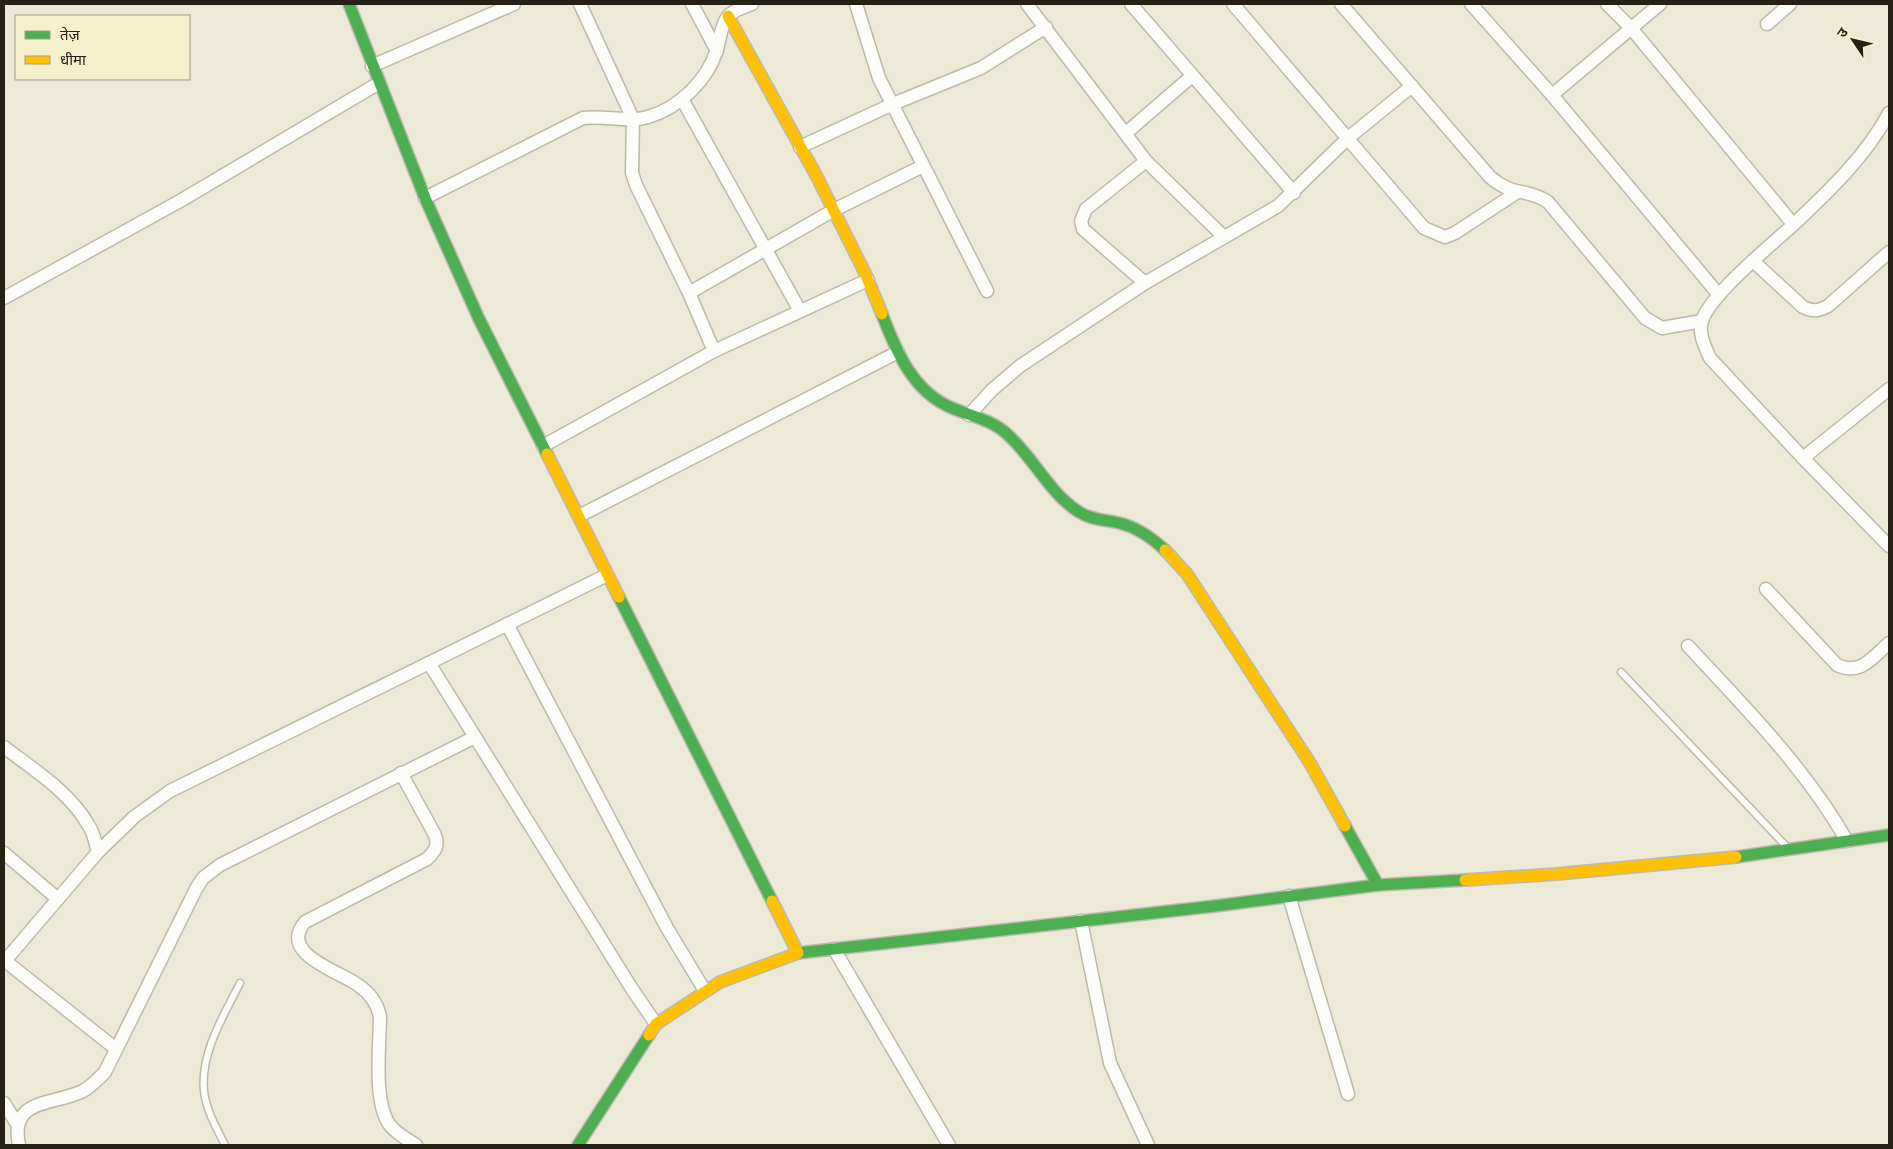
<svg xmlns="http://www.w3.org/2000/svg" width="1893" height="1149" viewBox="0 0 1893 1149" font-family="'Crimson Pro','Noto Sans Devanagari',serif">
  <style>
    .lines { fill: none; stroke-linecap: round; stroke-linejoin: round }
    .lane-casing { stroke: #bdbaac; stroke-width: 9 }
    .street-casing { stroke: #bdbaac; stroke-width: 15 }
    .fast-casing { stroke: #bdbaac; stroke-width: 14 }
    .slow-casing { stroke: #bdbaac; stroke-width: 14 }
    .lane { stroke: #fcfcf9; stroke-width: 6 }
    .street { stroke: #fcfcf9; stroke-width: 12 }
    .fast { stroke: #4caf50; stroke-width: 11 }
    .slow { stroke: #ffc107; stroke-width: 11 }
  </style>
  <rect width="100%" height="100%" fill="#ece9d6"/>
  <g class="lines">
    <defs>
      <g id="lane">
        <polyline points="1621,672 1787,847"/>
        <path d="M225,1145c-8,-16 -19,-35 -21,-54 -4,-38 20,-76 36,-108"/>
      </g>
      <g id="street">
        <polyline points="580,4 633,119 632,173 636,185 689,293 714,351"/>
        <polyline points="692,4 717,51"/>
        <polyline points="856,4 879,78 987,291"/>
        <polyline points="1027,4 1146,161 1224,237"/>
        <polyline points="1131,4 1294,193"/>
        <polyline points="1233,4 1424,228 1445,237 1455,233 1516,193"/>
        <path d="M1341,4l149,173c23,20 37,11 58,25l97,116 17,10 40,-7"/>
        <polyline points="1471,4 1552,95 1719,295"/>
        <polyline points="1607,4 1631,28 1793,224"/>
        <polyline points="1767,24 1790,4"/>
        <polyline points="372,66 514,4"/>
        <polyline points="1552,95 1660,4"/>
        <polyline points="682,99 800,311"/>
        <path d="M1889,113c-23,43 -60,78 -96,112 -21,19 -84,71 -91,96 -4,12 3,26 8,37l93,100 86,88"/>
        <polyline points="1126,133 1192,76"/>
        <polyline points="800,147 893,104 981,68 1046,27"/>
        <path d="M425,198l158,-80c21,-3 45,5 65,-1 31,-9 60,-37 69,-68 3,-10 4,-24 11,-33 6,-6 16,-9 24,-12"/>
        <path d="M1753,261l50,46c10,5 15,4 25,-1l61,-54"/>
        <polyline points="1145,283 1083,229 1081,221 1086,209 1146,161"/>
        <polyline points="689,293 834,210 923,166"/>
        <polyline points="4,298 180,201 379,83"/>
        <polyline points="969,415 992,390 1020,366 1145,283 1278,206 1348,138 1412,86"/>
        <polyline points="543,446 714,351 868,280"/>
        <polyline points="1803,458 1889,389"/>
        <polyline points="579,516 898,352"/>
        <path d="M1766,589l71,76c23,11 35,-7 52,-22"/>
        <polyline points="507,624 667,928 705,991"/>
        <path d="M1688,646c57,61 118,123 159,195"/>
        <polyline points="429,663 632,989 656,1024"/>
        <path d="M4,747c30,23 66,45 85,79 5,7 6,17 9,26"/>
        <path d="M401,773l34,62c4,11 0,16 -8,24l-122,63c-27,32 34,49 53,63 12,8 19,18 22,31 0,28 -7,84 9,108 6,9 18,15 27,21"/>
        <polyline points="4,853 58,899"/>
        <polyline points="1289,896 1348,1094"/>
        <polyline points="1081,921 1110,1063 1148,1145"/>
        <polyline points="834,949 949,1145"/>
        <polyline points="4,960 116,1049"/>
        <polyline points="4,962 98,852 134,817 170,791 607,575"/>
        <polyline points="4,1103 17,1124"/>
        <path d="M19,1145c-10,-46 32,-40 62,-53 10,-5 16,-12 24,-20l91,-183 7,-11 17,-13 255,-128"/>
      </g>
      <g id="fast">
        <polyline points="349,4 425,198 479,319 547,454"/>
        <path d="M882,314c14,37 31,78 70,94 19,8 40,12 55,26 27,24 42,59 72,78 12,8 27,8 40,11 18,4 33,15 46,27"/>
        <polyline points="619,597 772,901"/>
        <polyline points="1345,826 1378,885"/>
        <polyline points="1736,857 1889,835"/>
        <polyline points="798,953 1215,906 1378,885 1465,880"/>
        <polyline points="578,1145 649,1035"/>
      </g>
      <g id="slow">
        <polyline points="728,16 816,175 865,273 882,314"/>
        <polyline points="547,454 619,597"/>
        <polyline points="1165,550 1187,574 1310,763 1345,826"/>
        <polyline points="1465,880 1557,874 1736,857"/>
        <polyline points="649,1035 656,1024 720,982 798,953 772,901"/>
      </g>
    </defs>
    <!-- lane casing -->
    <use href="#lane" class="lane-casing"/>
    <!-- street casing -->
    <use href="#street" class="street-casing"/>
    <!-- fast casing -->
    <use href="#fast" class="fast-casing"/>
    <!-- slow casing -->
    <use href="#slow" class="slow-casing"/>
    <!-- lane -->
    <use href="#lane" class="lane"/>
    <!-- street -->
    <use href="#street" class="street"/>
    <!-- fast -->
    <use href="#fast" class="fast"/>
    <!-- slow -->
    <use href="#slow" class="slow"/>
  </g>
  <!-- border -->
  <rect width="1893" height="1149" fill="none" stroke="#252215" stroke-width="10"/>
  <!-- legend -->
  <rect x="15" y="15" width="175" height="65" fill="#f6f0cc" stroke="#a29e83"/>
  <rect x="25" y="31" width="25" height="8" fill="#4caf50" stroke="#a29e83"/>
  <text x="60" y="40" font-size="15" fill="#252215">तेज़</text>
  <rect x="25" y="56" width="25" height="8" fill="#ffc107" stroke="#a29e83"/>
  <text x="60" y="65" font-size="15" fill="#252215">धीमा</text>
  <!-- north arrow -->
  <g transform="translate(1853 40) rotate(305)" stroke="#f6f0cc" stroke-width="4" paint-order="stroke">
  <path d="M0-4L9 19L0 12L-9 19Z" fill="#252215"/>
  <text y="-8" font-size="14" font-weight="bold" text-anchor="middle" fill="#252215">उ</text>
  </g>
</svg>
